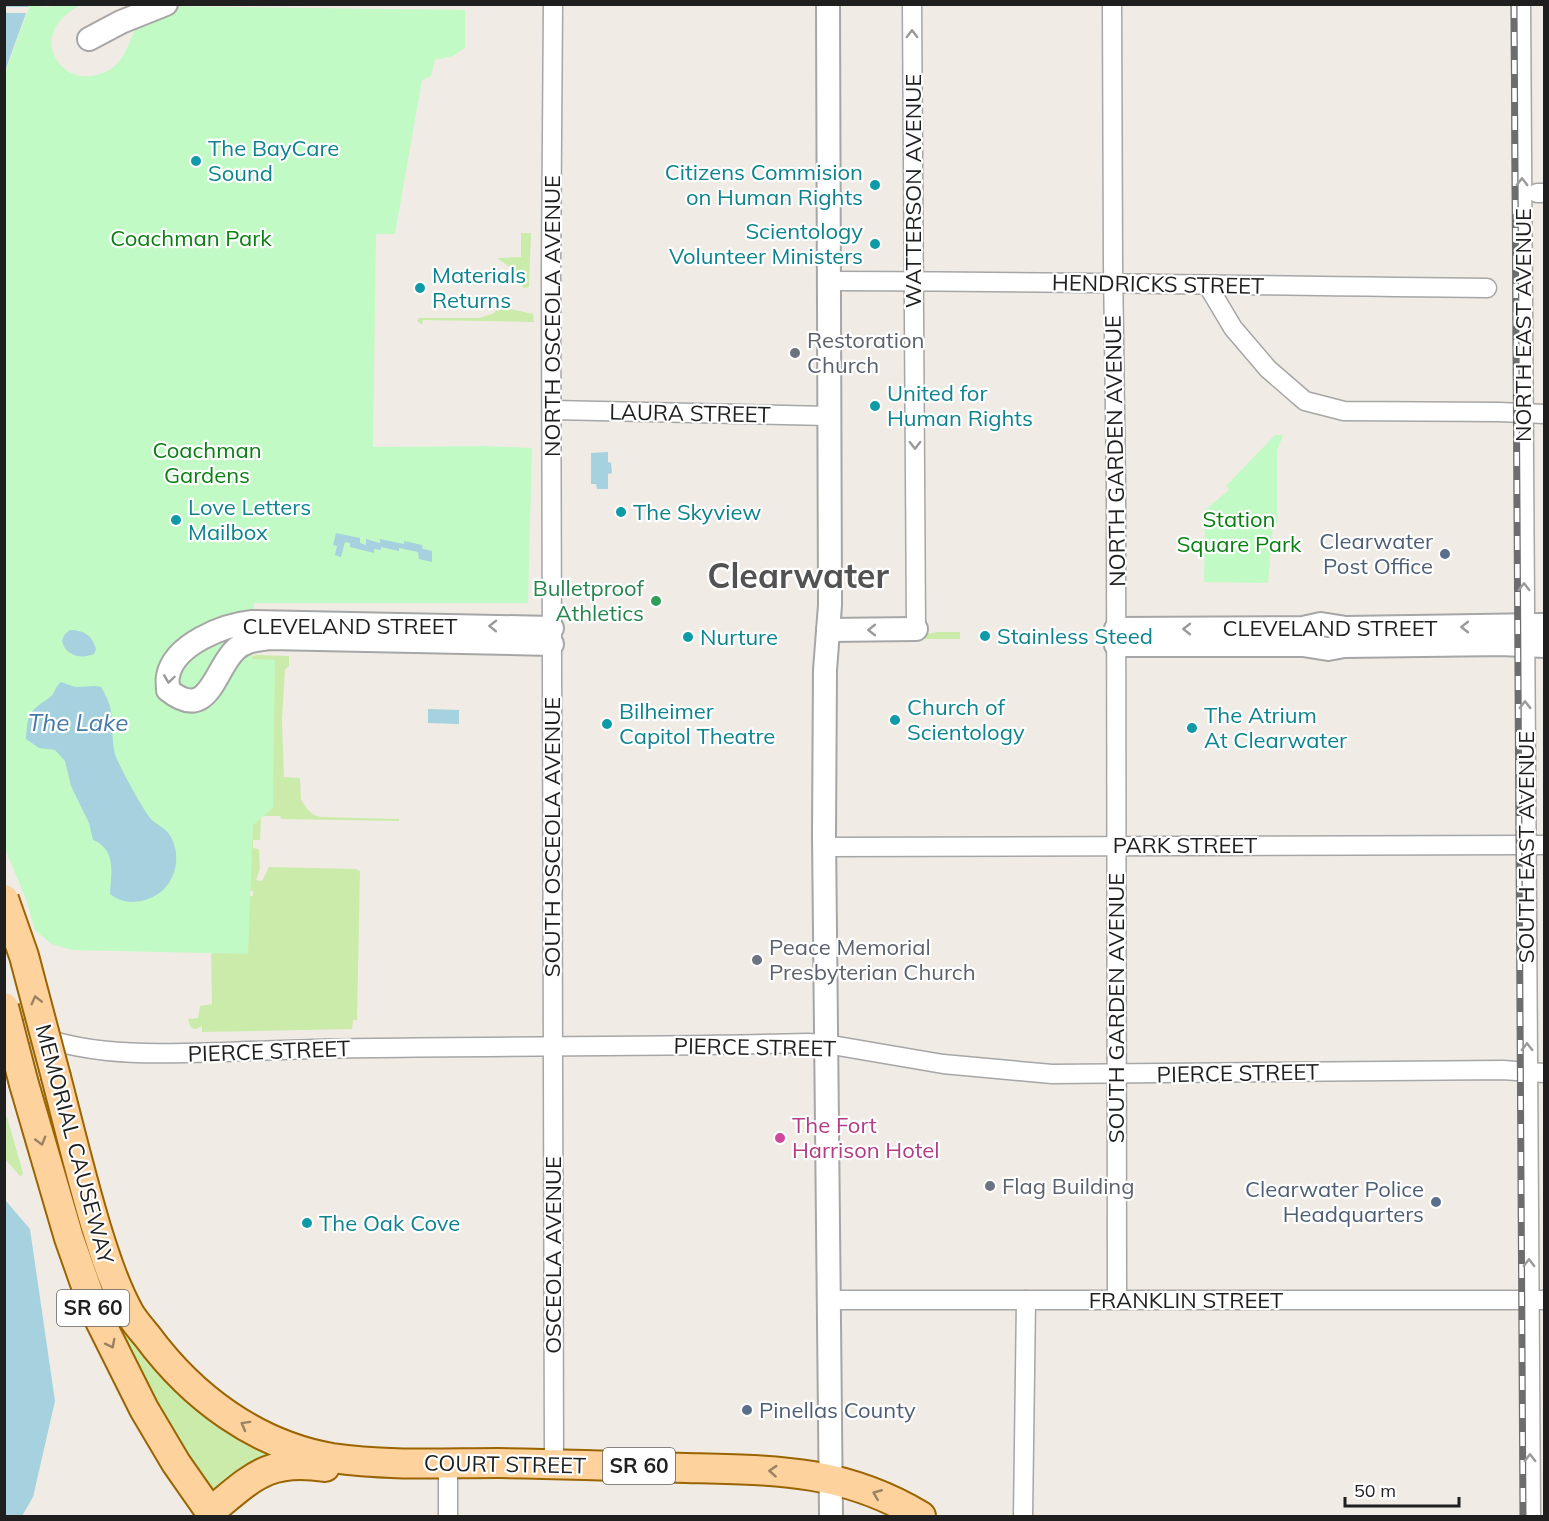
<svg xmlns="http://www.w3.org/2000/svg" width="1549" height="1521" viewBox="0 0 1549 1521" font-family="Mulish,sans-serif">
  <style>
    .grass { fill: #cbebaa }
    .park { fill: #c2fac5 }
    .water { fill: #a5d2de }
    .pier { fill: #f0ece5 }
    .lines { fill: none; stroke-linecap: round; stroke-linejoin: round }
    .minor-casing { stroke: #a6a6a6; stroke-width: 21 }
    .tertiary-casing { stroke: #a6a6a6; stroke-width: 26 }
    .primary-casing { stroke: #9a6400; stroke-width: 32 }
    .minor { stroke: #fff; stroke-width: 18 }
    .tertiary { stroke: #fff; stroke-width: 22 }
    .primary { stroke: #fdd29d; stroke-width: 28 }
    .rail-casing { stroke: #6d6d6d; stroke-width: 7 }
    .rail { stroke: #fff; stroke-width: 4.5; stroke-dasharray: 14; stroke-linecap: butt }
    .primary-bridge-casing { stroke: #9a6400; stroke-width: 32; stroke-linecap: butt }
    .primary-bridge { stroke: #fdd29d; stroke-width: 28 }
    .oneway { stroke: #9a9a9a }
    .oneway2 { stroke: #998164 }
    .culture-dot { fill: #0f9aa8; stroke: #fff; stroke-width: 2 }
    .worship-dot { fill: #6b7280; stroke: #fff; stroke-width: 2 }
    .service-dot { fill: #5c6f8a; stroke: #fff; stroke-width: 2 }
    .leisure-dot { fill: #2e9e5b; stroke: #fff; stroke-width: 2 }
    .hotel-dot { fill: #d1479c; stroke: #fff; stroke-width: 2 }
    .labels { text-anchor: middle; stroke-width: 4.5; stroke-linejoin: round; paint-order: stroke }
    .shield { fill: #fff; stroke: #626262; stroke-width: 1.5 }
    .shield-label { font-size: 21px; font-weight: bold; fill: #1f1f1f }
    .culture-label { font-size: 22px; fill: #0d838f; stroke: #fff; text-anchor: start }
    .street-label { font-size: 22px; fill: #1f1f1f; stroke: #fff }
    .park-label { font-size: 22px; fill: #0a8012; stroke: #fff }
    .worship-label { font-size: 22px; fill: #5b616d; stroke: #fff; text-anchor: start }
    .service-label { font-size: 22px; fill: #4e5e75; stroke: #fff; text-anchor: end }
    .leisure-label { font-size: 22px; fill: #27864d; stroke: #fff; text-anchor: end }
    .hotel-label { font-size: 22px; fill: #b23c85; stroke: #fff; text-anchor: start }
    .water-label { font-size: 24px; font-style: italic; fill: #467aa8; stroke: #fff }
    .town-label { font-size: 34px; font-weight: bold; fill: #525252; stroke: #fff }
  </style>
  <rect width="100%" height="100%" fill="#f0ece5"/>
  <!-- grass -->
  <g class="grass">
    <polygon points="521,233 531,233 529,287 524,288 520,284 514,270 497,258 521,257"/>
    <polygon points="501,307 533,314 534,322 423,320 422,325 417,321 419,318 479,318 492,314"/>
    <polygon points="938,632 960,632 960,639 902,639 902,638"/>
    <polygon points="256,655 289,656 289,666 285,670 282,720 284,777 300,778 301,800 308,810 314,815 321,817 399,819 399,821 281,819 280,816 261,816 260,840 253,840 253,848 259,849 260,869 256,880 262,881 269,867 356,869 360,871 357,1020 353,1020 352,1029 202,1032 202,1026 196,1029 191,1028 188,1019 198,1018 200,1006 212,1004 210,894 253,896 253,891 207,889 251,657"/>
    <polygon points="48,1089 106,1284 269,1451 266,1459 209,1494 181,1453 103,1305 36,1093"/>
    <polygon points="4,1116 7,1117 23,1173 21,1177 5,1159"/>
  </g>
  <!-- park -->
  <g class="park">
    <path d="M30,5l16,2 12,-2h23c-59,29 -18,91 28,65 20,-11 20,-37 34,-53 4,-5 11,-8 15,-11l307,4v38l-12,8 -18,4 -4,16 -9,4 -27,154h-19l-3,213 111,-1 48,2 -4,155h-274l-2,56 23,1 -2,148 -20,17 -5,129 -176,-4 -21,-6 -16,-14 -9,-31 -21,-50 -1,-774z"/>
    <polygon points="1275,435 1283,435 1277,451 1277,524 1273,524 1268,583 1204,582 1205,510 1229,490 1226,486"/>
  </g>
  <!-- water -->
  <g class="water">
    <polygon points="5,5 29,5 5,71"/>
    <polygon points="608,452 608,462 611,463 612,473 608,474 608,489 597,489 596,484 591,484 591,453"/>
    <polygon points="336,533 360,538 360,543 366,545 366,539 380,543 380,539 404,544 404,541 422,545 423,549 432,551 432,562 419,559 418,552 399,548 399,551 381,547 381,550 374,549 374,553 350,547 350,543 345,542 341,557 335,555 337,546 333,545"/>
    <path d="M70,630c15,0 22,6 26,19l-2,5c-13,6 -30,1 -32,-14l3,-6z"/>
    <path d="M61,682l14,5 21,-1 5,1c17,27 8,40 14,67 2,8 29,58 36,65 6,6 16,10 20,18 13,25 1,56 -26,63 -13,4 -25,2 -35,-6 1,-21 7,-44 -17,-54l-4,-17 -18,-37 -6,-25 -10,-11 -16,-2 -13,-9c2,-25 2,-27 23,-41 6,-4 6,-12 12,-16z"/>
    <polygon points="428,709 459,710 459,724 428,723"/>
    <polygon points="5,1200 30,1229 55,1401 33,1497 22,1516 5,1516"/>
  </g>
  <!-- pier -->
  <polygon class="pier" points="5,7 29,7 27,13 5,13"/>
  <g class="lines">
    <defs>
      <g id="minor">
        <polyline points="553,4 551,270 554,1464"/>
        <polyline points="912,4 916,629"/>
        <polyline points="1112,4 1113,264 1116,487 1117,1300"/>
        <polyline points="1521,4 1531,1516"/>
        <polyline points="1537,193 1544,193"/>
        <path d="M829,281c219,0 438,5 658,7"/>
        <polyline points="1208,286 1233,328 1268,369 1305,401 1344,411 1500,412 1544,414"/>
        <polyline points="552,410 829,416"/>
        <polyline points="825,847 1544,845"/>
        <path d="M4,1020c65,39 149,34 222,32 50,-2 100,-4 150,-4 144,-2 288,-1 432,-5l18,1 117,20 109,10 451,-4 41,3"/>
        <polyline points="828,1300 1544,1300"/>
        <polyline points="448,1463 448,1516"/>
        <polyline points="1023,1516 1026,1300"/>
      </g>
      <g id="tertiary">
        <polyline points="828,4 830,605 825,670 824,835 831,1516"/>
        <polyline points="89,39 121,22 166,4"/>
        <path d="M552,628l-300,-6c-28,3 -78,22 -84,54 -1,4 0,9 0,14 41,33 46,-20 67,-40 10,-10 22,-10 35,-12l282,6"/>
        <polyline points="1116,629 1303,628 1321,624 1346,628 1544,625"/>
        <polyline points="828,630 916,629"/>
        <polyline points="1116,645 1303,645 1328,649 1344,646 1502,644 1544,646"/>
      </g>
      <g id="primary">
        <path d="M56,1077c13,50 25,100 40,150 9,29 19,60 34,87 5,8 11,15 17,22 45,61 109,109 185,122 54,8 111,5 166,5 63,1 126,3 188,5 88,2 157,1 235,48"/>
        <polyline points="24,1084 69,1238 94,1309 144,1409 176,1463 213,1516"/>
        <path d="M210,1512c42,-34 57,-54 115,-45"/>
      </g>
    </defs>
    <!-- minor casing -->
    <use href="#minor" class="minor-casing"/>
    <!-- tertiary casing -->
    <use href="#tertiary" class="tertiary-casing"/>
    <!-- primary casing -->
    <use href="#primary" class="primary-casing"/>
    <!-- minor -->
    <use href="#minor" class="minor"/>
    <!-- tertiary -->
    <use href="#tertiary" class="tertiary"/>
    <!-- primary -->
    <use href="#primary" class="primary"/>
    <defs>
      <polyline id="rail" points="1514,4 1523,1516"/>
    </defs>
    <!-- rail casing -->
    <use href="#rail" class="rail-casing"/>
    <!-- rail -->
    <use href="#rail" class="rail"/>
    <defs>
      <g id="primary-bridge">
        <polyline points="4,899 24,956 56,1077"/>
        <polyline points="4,1007 24,1084"/>
      </g>
    </defs>
    <!-- primary-bridge casing -->
    <use href="#primary-bridge" class="primary-bridge-casing"/>
    <!-- primary-bridge -->
    <use href="#primary-bridge" class="primary-bridge"/>
  </g>
  <!-- one-way arrows -->
  <defs><path id="oneway-chevron" d="M-2-3.5L2.5 0L-2 3.5" fill="none" stroke-width="1.6" stroke-linecap="round" stroke-linejoin="round" transform="scale(1.5)"/></defs>
  <g class="oneway">
    <use href="#oneway-chevron" transform="translate(912 34) rotate(-90)"/>
    <use href="#oneway-chevron" transform="translate(1522 182) rotate(-90)"/>
    <use href="#oneway-chevron" transform="translate(915 445) rotate(90)"/>
    <use href="#oneway-chevron" transform="translate(1524 587) rotate(-90)"/>
    <use href="#oneway-chevron" transform="translate(493 626) rotate(-179)"/>
    <use href="#oneway-chevron" transform="translate(1465 627) rotate(180)"/>
    <use href="#oneway-chevron" transform="translate(1187 629) rotate(180)"/>
    <use href="#oneway-chevron" transform="translate(872 630) rotate(180)"/>
    <use href="#oneway-chevron" transform="translate(169 679) rotate(98)"/>
    <use href="#oneway-chevron" transform="translate(1525 705) rotate(-90)"/>
    <use href="#oneway-chevron" transform="translate(1527 1047) rotate(-91)"/>
    <use href="#oneway-chevron" transform="translate(1529 1263) rotate(-90)"/>
    <use href="#oneway-chevron" transform="translate(1530 1458) rotate(-90)"/>
  </g>
  <g class="oneway2">
    <use href="#oneway-chevron" transform="translate(36 1000) rotate(-104)"/>
    <use href="#oneway-chevron" transform="translate(41 1141) rotate(74)"/>
    <use href="#oneway-chevron" transform="translate(111 1344) rotate(63)"/>
    <use href="#oneway-chevron" transform="translate(245 1425) rotate(-151)"/>
    <use href="#oneway-chevron" transform="translate(773 1471) rotate(-176)"/>
    <use href="#oneway-chevron" transform="translate(877 1494) rotate(-158)"/>
  </g>
  <!-- markers -->
  <g class="culture-dot">
    <circle cx="196" cy="161" r="6"/>
    <circle cx="875" cy="185" r="6"/>
    <circle cx="875" cy="244" r="6"/>
    <circle cx="420" cy="288" r="6"/>
    <circle cx="875" cy="406" r="6"/>
    <circle cx="621" cy="512" r="6"/>
    <circle cx="176" cy="520" r="6"/>
    <circle cx="985" cy="636" r="6"/>
    <circle cx="688" cy="637" r="6"/>
    <circle cx="895" cy="720" r="6"/>
    <circle cx="607" cy="724" r="6"/>
    <circle cx="1192" cy="728" r="6"/>
    <circle cx="307" cy="1223" r="6"/>
  </g>
  <g class="worship-dot">
    <circle cx="795" cy="353" r="6"/>
    <circle cx="757" cy="960" r="6"/>
    <circle cx="990" cy="1186" r="6"/>
  </g>
  <g class="service-dot">
    <circle cx="1445" cy="554" r="6"/>
    <circle cx="1436" cy="1202" r="6"/>
    <circle cx="747" cy="1410" r="6"/>
  </g>
  <circle class="leisure-dot" cx="656" cy="601" r="6"/>
  <circle class="hotel-dot" cx="780" cy="1138" r="6"/>
  <g class="labels">
    <!-- shield labels -->
    <g class="shield">
      <rect x="57" y="1290" width="72" height="36" rx="4.5"/>
      <rect x="603" y="1448" width="72" height="36" rx="4.5"/>
    </g>
    <g class="shield-label">
      <text x="93" y="1315">SR 60</text>
      <text x="639" y="1473">SR 60</text>
    </g>
    <!-- culture labels -->
    <g class="culture-label">
      <text x="208" y="156">The BayCare<tspan x="208" dy="25">Sound</tspan></text>
      <text x="863" y="180" text-anchor="end">Citizens Commision<tspan x="863" dy="25">on Human Rights</tspan></text>
      <text x="863" y="239" text-anchor="end">Scientology<tspan x="863" dy="25">Volunteer Ministers</tspan></text>
      <text x="432" y="283">Materials<tspan x="432" dy="25">Returns</tspan></text>
      <text x="887" y="401">United for<tspan x="887" dy="25">Human Rights</tspan></text>
      <text x="188" y="515">Love Letters<tspan x="188" dy="25">Mailbox</tspan></text>
      <text x="633" y="520">The Skyview</text>
      <text x="997" y="644">Stainless Steed</text>
      <text x="700" y="645">Nurture</text>
      <text x="907" y="715">Church of<tspan x="907" dy="25">Scientology</tspan></text>
      <text x="619" y="719">Bilheimer<tspan x="619" dy="25">Capitol Theatre</tspan></text>
      <text x="1204" y="723">The Atrium<tspan x="1204" dy="25">At Clearwater</tspan></text>
      <text x="319" y="1231">The Oak Cove</text>
    </g>
    <!-- street labels -->
    <g class="street-label">
      <text transform="translate(913 191) rotate(-90)" y="8">WATTERSON AVENUE</text>
      <text transform="translate(1158 284) rotate(1)" y="8">HENDRICKS STREET</text>
      <text transform="translate(552 316) rotate(-90)" y="8">NORTH OSCEOLA AVENUE</text>
      <text transform="translate(1523 325) rotate(-90)" y="8">NORTH EAST AVENUE</text>
      <text transform="translate(690 413) rotate(1)" y="8">LAURA STREET</text>
      <text transform="translate(1115 451) rotate(-91)" y="8">NORTH GARDEN AVENUE</text>
      <text x="350" y="634">CLEVELAND STREET</text>
      <text x="1330" y="636">CLEVELAND STREET</text>
      <text transform="translate(552 837) rotate(-90)" y="8">SOUTH OSCEOLA AVENUE</text>
      <text x="1185" y="853">PARK STREET</text>
      <text transform="translate(1526 847) rotate(-90)" y="8">SOUTH EAST AVENUE</text>
      <text transform="translate(1116 1008) rotate(-90)" y="8">SOUTH GARDEN AVENUE</text>
      <text transform="translate(755 1047) rotate(1)" y="8">PIERCE STREET</text>
      <text transform="translate(269 1051) rotate(-2)" y="8">PIERCE STREET</text>
      <text transform="translate(1238 1073) rotate(-1)" y="8">PIERCE STREET</text>
      <text transform="translate(75 1144) rotate(75)" y="8">MEMORIAL CAUSEWAY</text>
      <text transform="translate(553 1255) rotate(-90)" y="8">OSCEOLA AVENUE</text>
      <text x="1186" y="1308">FRANKLIN STREET</text>
      <text transform="translate(505 1464) rotate(1)" y="8">COURT STREET</text>
    </g>
    <!-- park labels -->
    <g class="park-label">
      <text x="191" y="246">Coachman Park</text>
      <text x="207" y="458">Coachman<tspan x="207" dy="25">Gardens</tspan></text>
      <text x="1239" y="527">Station<tspan x="1239" dy="25">Square Park</tspan></text>
    </g>
    <!-- worship labels -->
    <g class="worship-label">
      <text x="807" y="348">Restoration<tspan x="807" dy="25">Church</tspan></text>
      <text x="769" y="955">Peace Memorial<tspan x="769" dy="25">Presbyterian Church</tspan></text>
      <text x="1002" y="1194">Flag Building</text>
    </g>
    <!-- service labels -->
    <g class="service-label">
      <text x="1433" y="549">Clearwater<tspan x="1433" dy="25">Post Office</tspan></text>
      <text x="1424" y="1197">Clearwater Police<tspan x="1424" dy="25">Headquarters</tspan></text>
      <text x="759" y="1418" text-anchor="start">Pinellas County</text>
    </g>
    <!-- leisure labels -->
    <g class="leisure-label">
      <text x="644" y="596">Bulletproof<tspan x="644" dy="25">Athletics</tspan></text>
    </g>
    <!-- hotel labels -->
    <g class="hotel-label">
      <text x="792" y="1133">The Fort<tspan x="792" dy="25">Harrison Hotel</tspan></text>
    </g>
    <!-- water labels -->
    <g class="water-label">
      <text x="78" y="731">The Lake</text>
    </g>
    <!-- town labels -->
    <g class="town-label">
      <text x="798" y="588">Clearwater</text>
    </g>
  </g>
  <!-- border -->
  <rect width="1549" height="1521" fill="none" stroke="#1f1f1f" stroke-width="12"/>
  <!-- scale -->
  <path d="M1345 1497v9h114v-9" fill="none" stroke="#1f1f1f" stroke-width="3"/>
  <text x="1354" y="1497" font-size="18" fill="#1f1f1f" stroke="#ffffff" stroke-width="4.5" paint-order="stroke">50 m</text>
</svg>
